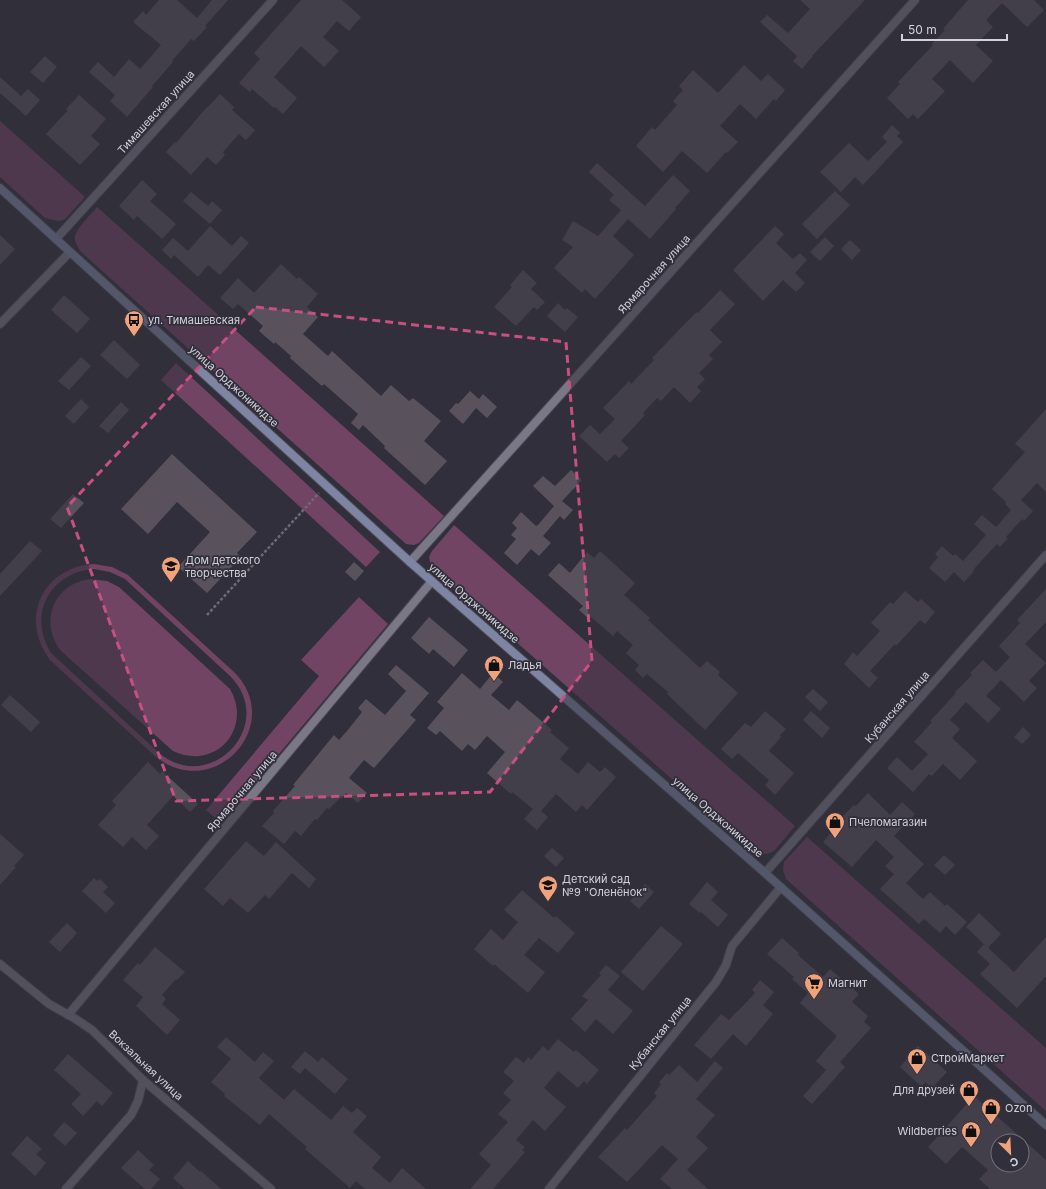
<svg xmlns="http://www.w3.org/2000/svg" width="1046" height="1189" viewBox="0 0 1046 1189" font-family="Inter,sans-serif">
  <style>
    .green { fill: #714464; fill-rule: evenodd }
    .building { fill: #59525d; fill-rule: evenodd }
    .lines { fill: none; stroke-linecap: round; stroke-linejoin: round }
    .minor-casing { stroke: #4d4b55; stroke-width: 10 }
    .secondary-casing { stroke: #4d4b55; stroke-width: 10 }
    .path { stroke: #6c6a75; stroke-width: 2.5; stroke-dasharray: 3 2; stroke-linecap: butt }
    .minor { stroke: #7a7886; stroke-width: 8 }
    .secondary { stroke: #7e85a3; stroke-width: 8 }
    .marked { fill: none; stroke: #c75081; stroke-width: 3; stroke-dasharray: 8 5; stroke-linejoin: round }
    .labels { text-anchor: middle; stroke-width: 3.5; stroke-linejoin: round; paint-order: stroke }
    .street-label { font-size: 11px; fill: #d2d1d9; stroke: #312f3b }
    .poi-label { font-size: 11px; fill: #d2d1d9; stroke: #312f3b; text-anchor: start }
  </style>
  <rect width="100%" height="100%" fill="#312f3b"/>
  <!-- green -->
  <g class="green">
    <polygon points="0,121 85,197 65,219 60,221 53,220 45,218 0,177"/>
    <path d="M97,207l347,309 -25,27 -5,2 -8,-1 -326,-293c-2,-5 -6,-9 -5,-15 2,-8 16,-22 22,-29z"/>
    <polygon points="176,363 380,552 366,567 161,380"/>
    <path d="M454,525l341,301 -20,24c-5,5 -12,4 -19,3l-325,-286 -2,-10 3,-6z"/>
    <path d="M94,564l18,3 16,8 106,97c52,52 -19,131 -78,85l-106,-97c-31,-41 -8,-93 44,-96zM94,569l16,3 15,7 105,97c48,48 -19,120 -71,77l-108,-100c-24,-38 -1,-81 43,-84z"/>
    <path d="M89,579l18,2 12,6 111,102c23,40 -15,82 -57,62l-112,-100c-22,-29 -8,-66 28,-72z"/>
    <polygon points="359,597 388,624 221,823 206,810 319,676 301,660"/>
    <polygon points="807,837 1046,1048 1046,1111 786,879 783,870 784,862"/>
  </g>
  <!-- building -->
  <g class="building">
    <polygon points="159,0 177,0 197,18 212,0 228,0 205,26 207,27 194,41 191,39 172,61 173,62 152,86 153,87 127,117 110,101 115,95 89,72 98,62 114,77 129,59 140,69 161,45 133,22 143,11 146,15"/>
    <polygon points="301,0 342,0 361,17 349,31 337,21 323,37 339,51 324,67 301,46 274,77 297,98 283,114 275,107 274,108 252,89 250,92 239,83 260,59 254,53"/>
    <polygon points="800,0 865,0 812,56 813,56 802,69 793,61 797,56 760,22 767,15 788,33 810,9"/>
    <polygon points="968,0 1034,0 1044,10 1027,27 1002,3 986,20 993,27 976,45 993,61 973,83 950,60 932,79 945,91 918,119 913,114 908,119 887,98 900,84 898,82 933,45 932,44 945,30 943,29"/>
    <polygon points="45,56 57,67 43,83 30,72"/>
    <polygon points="744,65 761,81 768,74 785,90 776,101 774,99 756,119 740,104 720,126 738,142 727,153 726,152 707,173 682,151 663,172 636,146 652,127 655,130 677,105 673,101 683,90 679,86 693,70 718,93"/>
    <polygon points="0,77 21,96 28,89 40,100 26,116 0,93"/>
    <polygon points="220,94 234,107 232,110 255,130 246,140 239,134 223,152 225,155 216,165 207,157 191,175 166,152 175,142 176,143 207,107 208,107"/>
    <polygon points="79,95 106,119 91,136 100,144 80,165 46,134 68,110 66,109"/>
    <polygon points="892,125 900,133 897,136 903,142 863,185 855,177 841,192 820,172 849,143 868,161 887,142 882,137"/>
    <polygon points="597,163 645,206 673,175 690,191 675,208 676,209 650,239 628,219 613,236 634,255 595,299 585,289 582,293 554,268 573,247 562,240 573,221 598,236 621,210 609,200 614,195 589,172"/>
    <polygon points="142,180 157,194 150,201 176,224 162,239 137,216 134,220 119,206"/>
    <polygon points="835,191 850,205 817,239 802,224"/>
    <polygon points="191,192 208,206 212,201 222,210 210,224 183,201"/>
    <polygon points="210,226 232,246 241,236 249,243 220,275 208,265 198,277 174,255 171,259 162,250 173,238 188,251"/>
    <polygon points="775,226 784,234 776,243 793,259 800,253 807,260 795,273 805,283 796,292 783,280 763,301 733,270"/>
    <polygon points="0,235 15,249 0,265"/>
    <polygon points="825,237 834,246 820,261 810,252"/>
    <polygon points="850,240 861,250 852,260 841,249"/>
    <polygon points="281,264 297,279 299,277 318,294 307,307 318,317 303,334 328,356 332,351 381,396 391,385 409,401 413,398 441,421 424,441 447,461 425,485 384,448 385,446 363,425 359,430 351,423 358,414 324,384 322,386 299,366 290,358 291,356 275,342 274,344 259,331 263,326 238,304 233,309 220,298 238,278 254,293"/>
    <polygon points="523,270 537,283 531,289 545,302 537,310 534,307 516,326 494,307 512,287 510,285"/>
    <polygon points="720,290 735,304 710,330 722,342 709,355 713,359 699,373 705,379 697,387 701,391 690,403 674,387 661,401 657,398 643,413 645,415 621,441 629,448 619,458 615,454 607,462 579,436 590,425 600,434 615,419 603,408 629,381 631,384 654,360 652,358 678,331 697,312 698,313"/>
    <polygon points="64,295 90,319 77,333 51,310"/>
    <polygon points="558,303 565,310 567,308 578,317 565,332 547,316"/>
    <polygon points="114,340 140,365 127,379 100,355"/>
    <polygon points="81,357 91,366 69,390 58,381"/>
    <polygon points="470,391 479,399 483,394 497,407 487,418 476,408 463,424 449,411 456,403 458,404"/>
    <polygon points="81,399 89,407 74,424 65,416"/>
    <polygon points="121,402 129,410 108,433 99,426"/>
    <polygon points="1046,409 1046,492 1037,483 1021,500 1033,511 1024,521 1022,519 1006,537 1008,538 1000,547 997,544 973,570 974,571 964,582 954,572 945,582 929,568 938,557 935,554 942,546 953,556 955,554 963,561 986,535 974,524 982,515 996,527 1011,510 1005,504 1006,502 992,489 1025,452 1015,444"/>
    <polygon points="172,454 257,532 237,553 241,557 207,593 178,567 210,532 177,502 148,534 121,509"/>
    <polygon points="571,470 582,480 562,501 573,510 564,520 560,516 543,536 551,543 539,556 531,549 517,565 504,553 516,539 511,535 517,528 512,523 521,512 536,526 538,525 554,506 533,486 543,476 555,486"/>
    <polygon points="73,494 84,503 61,528 50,519"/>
    <polygon points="30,541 42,551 0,596 0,574"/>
    <polygon points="600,551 635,583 624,595 650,618 648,620 700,668 707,661 720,672 718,675 738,693 705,730 667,694 668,692 647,674 643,678 635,670 639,665 626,653 633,645 617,631 613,636 591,617 589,619 579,610 583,606 548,575 559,563 570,573 587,552 594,558"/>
    <polygon points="354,562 364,571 355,581 345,572"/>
    <polygon points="1046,589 1046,622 1025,644 1046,663 1029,681 1037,688 1024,702 1001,680 986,696 1001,709 988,723 966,702 950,720 960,729 952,738 977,761 960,780 943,764 932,776 929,774 913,792 887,768 897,757 912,771 928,754 914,742 932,722 930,721 956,693 955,692 972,675 970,673 983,660 996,672 1010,657 999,646 1020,623 1017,620"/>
    <polygon points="905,591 918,602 921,599 935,612 925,624 920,620 896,646 895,644 870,671 878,678 869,688 844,664 853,652 857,656 880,631 871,623 890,602 893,604"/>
    <polygon points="429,617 468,650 454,667 433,649 429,654 411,638"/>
    <polygon points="396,665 429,693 410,715 416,720 374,768 364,760 349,778 367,793 358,803 346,793 341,799 340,798 329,809 327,808 317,820 315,819 301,836 295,831 284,844 262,826 274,813 273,811 295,786 293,785 334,735 339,740 347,731 362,712 358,708 366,699 385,715 406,691 388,674"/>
    <polygon points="462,673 480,689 493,673 503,682 491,695 509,710 517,700 552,730 550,732 569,748 560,759 578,774 588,762 600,772 605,767 616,777 587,810 582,805 576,812 556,794 541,811 548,817 537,830 524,819 533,809 512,792 511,794 487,773 505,752 487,736 475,750 468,744 462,751 440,731 436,735 427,728 444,708 437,702"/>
    <polygon points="813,689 828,702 820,711 805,697"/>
    <polygon points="10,695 40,722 31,732 1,705"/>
    <polygon points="765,711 786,729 780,735 781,737 769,751 794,773 775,795 765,785 769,780 738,753 732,759 721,749 745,723 751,727"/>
    <polygon points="811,711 830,728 822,738 803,720"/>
    <polygon points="1023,727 1031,735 1022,744 1014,737"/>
    <polygon points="148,762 160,774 162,771 198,804 190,812 173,796 147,825 159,836 146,850 132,837 123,847 98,825 116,805 112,801"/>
    <polygon points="868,793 890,815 902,802 915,814 894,836 924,864 906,883 923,899 930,892 945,906 947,904 967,922 955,935 946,926 940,933 924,919 919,924 880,889 894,874 885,866 894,857 876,840 852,867 823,842 844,818 843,816 854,805 856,806"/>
    <polygon points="0,834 24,855 14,866 16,867 0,885"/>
    <polygon points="246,841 264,856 276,842 316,879 309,888 292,873 269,899 265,895 248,913 230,898 223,906 204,889"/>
    <polygon points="552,848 564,858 556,867 544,856"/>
    <polygon points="944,855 955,865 945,875 934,865"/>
    <polygon points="94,878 97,881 100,879 108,887 103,892 115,903 106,913 82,891"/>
    <polygon points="707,882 718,892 711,900 728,915 718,927 701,912 700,913 689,904"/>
    <polygon points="645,884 654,892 639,909 630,901"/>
    <polygon points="522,890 554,918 556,916 575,933 558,953 539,938 524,955 545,972 528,993 494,964 493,966 474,949 491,929 503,940 518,922 504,910"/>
    <polygon points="979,913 1001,934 988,948 966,927"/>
    <polygon points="67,923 77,933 60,952 49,942"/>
    <polygon points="661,926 683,944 643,991 621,972"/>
    <polygon points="1046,937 1046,976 1017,1008 980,974 990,964 977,952 984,944 1014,972"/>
    <polygon points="782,938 799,953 798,955 823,977 830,969 859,994 852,1002 868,1016 864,1022 871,1028 840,1062 845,1067 812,1104 803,1096 826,1070 816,1061 837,1036 800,1003 808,993 792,979 794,977 767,954"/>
    <polygon points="155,947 185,972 177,980 176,979 162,995 166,999 162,1004 180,1020 167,1035 136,1006 143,997 123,980 138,963 140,965"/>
    <polygon points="606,965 620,976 608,990 633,1011 613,1034 596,1019 585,1032 571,1019 588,1000 582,996 601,975 599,973"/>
    <polygon points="760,980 774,992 763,1005 773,1014 746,1046 733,1034 711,1059 694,1045 721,1014 729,1020 737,1011 737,1012 755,993 752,990"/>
    <polygon points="226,1037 255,1062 263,1052 274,1061 259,1078 284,1100 294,1089 331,1120 343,1106 352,1113 357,1108 367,1116 353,1132 381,1157 372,1168 390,1183 402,1168 426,1189 365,1189 356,1181 350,1188 305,1149 307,1147 269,1114 260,1125 224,1096 225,1094 211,1082 231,1059 217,1047"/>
    <polygon points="558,1039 574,1052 576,1050 599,1070 587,1084 584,1081 578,1088 558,1071 544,1088 566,1107 545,1131 533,1120 516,1140 525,1147 522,1150 525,1152 493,1189 470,1189 491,1165 479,1154 508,1122 498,1114 511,1100 503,1093 514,1081 503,1072 516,1057 524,1063 528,1057 531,1060 543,1046 548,1051"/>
    <polygon points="918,1046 947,1072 932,1088 925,1082 922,1087 900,1067"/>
    <polygon points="305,1051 318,1062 322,1057 348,1079 335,1094 305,1068 300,1074 291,1067"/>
    <polygon points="68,1054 113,1093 102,1106 97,1101 83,1116 71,1104 81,1094 54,1070"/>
    <polygon points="715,1061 723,1068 696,1099 715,1115 696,1137 708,1148 687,1170 708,1189 672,1189 660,1179 678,1159 662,1145 627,1182 598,1157 625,1128 627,1130 657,1096 654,1093 661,1084 659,1082 667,1073 669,1075 679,1065 697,1082"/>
    <path d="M974,1096l72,64v29h-56l-11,-10 9,-9 -26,-23 -16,17 -18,-17zM998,1141h24v24h-24z"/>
    <polygon points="64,1122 77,1133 65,1146 53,1135"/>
    <polygon points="27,1136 42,1149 36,1154 46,1163 35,1176 11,1154"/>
    <polygon points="138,1150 154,1165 149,1170 160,1179 151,1189 145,1189 121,1168"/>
    <polygon points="188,1161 200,1172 201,1171 221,1189 185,1189 173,1178"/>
  </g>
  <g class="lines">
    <defs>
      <g id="minor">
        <polyline points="56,239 273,0"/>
        <polyline points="0,324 70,252"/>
        <polyline points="410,562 915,0"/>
        <polyline points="765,873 1046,555"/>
        <polyline points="0,964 49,1004 74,1018 92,1030 143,1080 271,1189"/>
        <polyline points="68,1015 432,581"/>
        <polyline points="66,1189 131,1115 138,1101 143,1080"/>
        <polyline points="549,1189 716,982 726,965 732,946 781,887"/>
      </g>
      <polyline id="secondary" points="0,188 410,562 765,873 1046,1125"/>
    </defs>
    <!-- minor casing -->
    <use href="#minor" class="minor-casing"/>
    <!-- secondary casing -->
    <use href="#secondary" class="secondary-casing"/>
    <!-- path -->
    <polyline class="path" points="207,615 319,493"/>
    <!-- minor -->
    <use href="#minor" class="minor"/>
    <!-- secondary -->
    <use href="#secondary" class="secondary"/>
  </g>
  <!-- marked area -->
  <path d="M0 0H1046V1189H0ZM256,307l310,35 26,319 -102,131 -314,9 -109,-294z" fill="#312f3b" fill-opacity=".55" fill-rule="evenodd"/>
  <path class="marked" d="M256,307l310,35 26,319 -102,131 -314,9 -109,-294z"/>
  <!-- icons -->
  <defs>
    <symbol id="bus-pin" viewBox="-11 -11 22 30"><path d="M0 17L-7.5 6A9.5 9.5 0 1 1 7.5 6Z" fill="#f0a27b" stroke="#312f3b"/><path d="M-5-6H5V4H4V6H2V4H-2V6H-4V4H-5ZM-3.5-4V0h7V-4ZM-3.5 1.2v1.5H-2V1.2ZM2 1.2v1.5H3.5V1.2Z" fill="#111"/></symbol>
    <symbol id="school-pin" viewBox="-11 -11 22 30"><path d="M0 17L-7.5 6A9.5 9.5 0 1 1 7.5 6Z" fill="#f0a27b" stroke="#312f3b"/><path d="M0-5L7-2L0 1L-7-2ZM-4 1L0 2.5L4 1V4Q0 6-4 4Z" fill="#111"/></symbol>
    <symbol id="shop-pin" viewBox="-11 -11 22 30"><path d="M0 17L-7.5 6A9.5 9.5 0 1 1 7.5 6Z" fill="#f0a27b" stroke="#312f3b"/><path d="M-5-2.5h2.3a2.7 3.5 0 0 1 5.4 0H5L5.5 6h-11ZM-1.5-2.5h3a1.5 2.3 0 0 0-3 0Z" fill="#111"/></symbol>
    <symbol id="supermarket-pin" viewBox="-11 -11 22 30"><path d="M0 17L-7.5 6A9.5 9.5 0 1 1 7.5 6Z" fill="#f0a27b" stroke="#312f3b"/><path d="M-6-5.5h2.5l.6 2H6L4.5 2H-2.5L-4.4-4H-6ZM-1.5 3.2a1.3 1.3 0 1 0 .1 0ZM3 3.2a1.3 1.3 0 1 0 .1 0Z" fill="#111"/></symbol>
  </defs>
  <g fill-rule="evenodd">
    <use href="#bus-pin" x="123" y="309" width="22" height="30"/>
    <use href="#school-pin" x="160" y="555" width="22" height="30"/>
    <use href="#shop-pin" x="483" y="654" width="22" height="30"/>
    <use href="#shop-pin" x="824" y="811" width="22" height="30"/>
    <use href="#school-pin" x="537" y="874" width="22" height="30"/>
    <use href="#supermarket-pin" x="803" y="972" width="22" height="30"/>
    <use href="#shop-pin" x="906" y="1047" width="22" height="30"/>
    <use href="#shop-pin" x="958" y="1079" width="22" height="30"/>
    <use href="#shop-pin" x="980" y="1097" width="22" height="30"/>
    <use href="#shop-pin" x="960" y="1120" width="22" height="30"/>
  </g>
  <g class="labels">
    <!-- street labels -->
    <g class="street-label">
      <text transform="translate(156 112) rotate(-48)" y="4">Тимашевская улица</text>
      <text transform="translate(654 274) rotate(-48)" y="4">Ярмарочная улица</text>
      <text transform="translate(234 386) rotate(42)" y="4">улица Орджоникидзе</text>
      <text transform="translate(474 603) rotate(41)" y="4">улица Орджоникидзе</text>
      <text transform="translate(897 707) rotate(-49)" y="4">Кубанская улица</text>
      <text transform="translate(242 791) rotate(-50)" y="4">Ярмарочная улица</text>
      <text transform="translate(718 817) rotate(41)" y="4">улица Орджоникидзе</text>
      <text transform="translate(660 1033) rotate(-51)" y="4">Кубанская улица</text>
      <text transform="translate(146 1065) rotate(43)" y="4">Вокзальная улица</text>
    </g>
    <!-- poi labels -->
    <g class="poi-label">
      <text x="148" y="324">ул. Тимашевская</text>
      <text x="185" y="564">Дом детского<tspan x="185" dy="13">творчества</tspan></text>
      <text x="508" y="669">Ладья</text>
      <text x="849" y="826">Пчеломагазин</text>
      <text x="562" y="883">Детский сад<tspan x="562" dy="13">№9 "Оленёнок"</tspan></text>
      <text x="828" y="987">Магнит</text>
      <text x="931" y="1062">СтройМаркет</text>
      <text x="955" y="1094" text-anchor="end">Для друзей</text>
      <text x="1005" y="1112">Ozon</text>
      <text x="957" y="1135" text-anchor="end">Wildberries</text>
    </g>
  </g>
  <!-- north arrow -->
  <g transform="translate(1010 1153) rotate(156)"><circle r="19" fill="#312f3b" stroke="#71707a"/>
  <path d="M0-3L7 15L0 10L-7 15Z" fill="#f0a27b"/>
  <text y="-6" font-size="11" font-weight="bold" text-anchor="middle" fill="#d2d1d9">С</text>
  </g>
  <!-- scale -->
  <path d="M902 34v6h105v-6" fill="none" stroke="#d2d1d9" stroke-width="2"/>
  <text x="908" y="34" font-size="12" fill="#d2d1d9" stroke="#312f3b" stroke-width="3" paint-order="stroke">50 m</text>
</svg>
